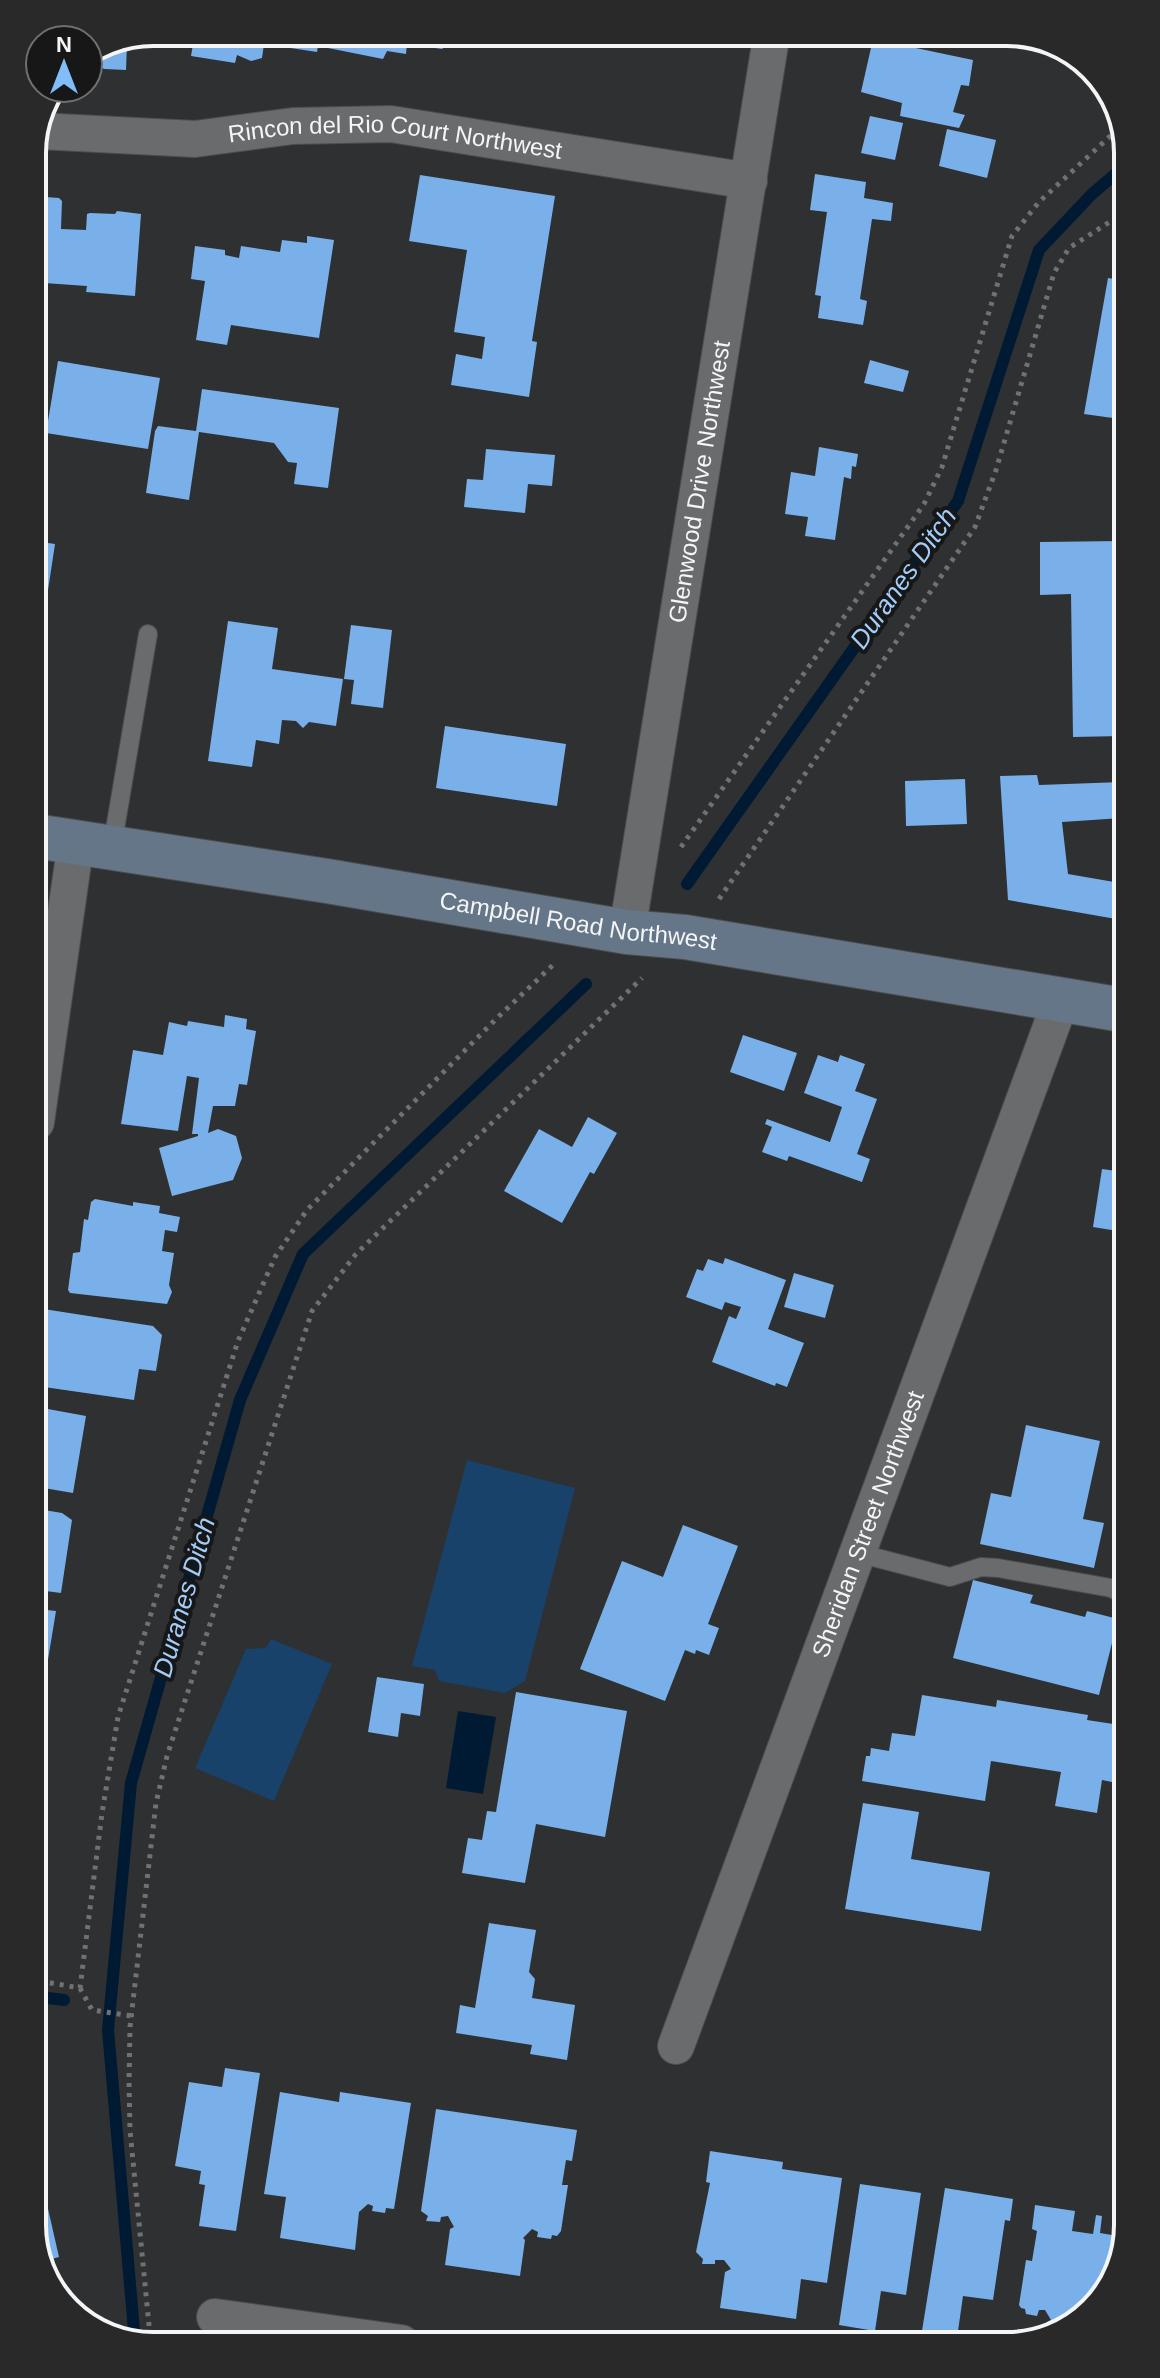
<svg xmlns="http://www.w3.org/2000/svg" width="1160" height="2378" viewBox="0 0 1160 2378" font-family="Arial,sans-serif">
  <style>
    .green { fill: #18426a }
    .water { fill: #001a34 }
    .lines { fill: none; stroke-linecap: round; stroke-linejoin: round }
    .stream { stroke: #001a34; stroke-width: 12 }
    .building { fill: #79b0e9 }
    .lane-casing { stroke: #4b4d4e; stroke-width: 20 }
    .street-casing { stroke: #4b4d4e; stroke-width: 38 }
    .secondary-casing { stroke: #4b4d4e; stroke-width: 46 }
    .path { stroke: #6f7172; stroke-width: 5; stroke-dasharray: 4 6; stroke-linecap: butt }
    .lane { stroke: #696b6d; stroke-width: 18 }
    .street { stroke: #696b6d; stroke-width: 36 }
    .secondary { stroke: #647688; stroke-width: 44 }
    .labels { text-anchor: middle; stroke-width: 8; stroke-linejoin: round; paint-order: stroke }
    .street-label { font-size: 24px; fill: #f4f5f6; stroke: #171718 }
    .water-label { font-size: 26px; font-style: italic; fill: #a2cdfb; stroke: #171718 }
    .rim { fill: none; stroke: #f4f5f6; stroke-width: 4 }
  </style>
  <rect width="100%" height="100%" fill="#2e3032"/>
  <!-- green -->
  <g class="green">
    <polygon points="467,1460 575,1488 525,1681 505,1693 439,1681 435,1670 412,1666"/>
    <polygon points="271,1639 332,1664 274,1801 195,1768 246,1649 266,1648"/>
  </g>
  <!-- water -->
  <polygon class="water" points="458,1711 496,1717 483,1794 446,1788"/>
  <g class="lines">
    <!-- stream -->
    <g class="stream">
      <polyline points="687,884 958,501 1039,250 1092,194 1119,171"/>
      <polyline points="40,1997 64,2000"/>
      <polyline points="135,2342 108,2030 131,1783 240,1400 303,1254 586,984"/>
    </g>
  </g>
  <!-- building -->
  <g class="building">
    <polygon points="195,32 448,32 446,46 442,49 407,44 406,54 387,51 383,59 318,46 317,52 264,44 262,58 251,61 237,55 235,63 191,56"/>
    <polygon points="970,32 1001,32 996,39"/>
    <polygon points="873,39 973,60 969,86 961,85 953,112 965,115 959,128 900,116 902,103 861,92"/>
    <polygon points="127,43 126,70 105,69 101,68 101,64 88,64 88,59"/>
    <polygon points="870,116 903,123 895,160 861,153"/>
    <polygon points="947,129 996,140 987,178 939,166"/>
    <polygon points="815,174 866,182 864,198 893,203 891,221 872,219 860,299 867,301 863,325 818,318 821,296 815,295 827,212 810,210"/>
    <polygon points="420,175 555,196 532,341 537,342 529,397 451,385 456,354 482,359 485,337 454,332 467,250 409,241"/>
    <polygon points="32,196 59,198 62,201 61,229 86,230 87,214 90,213 115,214 117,211 141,214 135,296 86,292 87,286 44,283 44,274 33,273"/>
    <polygon points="307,236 334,240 319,338 231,325 227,345 196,340 205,281 191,279 195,246 225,250 225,255 239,258 241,246 280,252 282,240 307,243"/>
    <polygon points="1108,278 1120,280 1120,419 1084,414"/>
    <polygon points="870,360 909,371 903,392 864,383"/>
    <polygon points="58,361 160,378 148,449 46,433"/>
    <polygon points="202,389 339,408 328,488 294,484 297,463 288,462 274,443 199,432 189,500 146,493 155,431 158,426 196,431"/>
    <polygon points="819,447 858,454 856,467 852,466 851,479 844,477 835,540 805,536 808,517 785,514 791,472 815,476"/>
    <polygon points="486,449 555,455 552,486 528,484 525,513 464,507 467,479 483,480"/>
    <polygon points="34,541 55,544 43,623 34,621"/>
    <polygon points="1121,541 1122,736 1073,737 1071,594 1040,595 1040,542"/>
    <polygon points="228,621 278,628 272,669 343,679 336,726 309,722 303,728 296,721 282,720 279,744 256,740 252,767 208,761"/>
    <polygon points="351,625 392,630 383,708 351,704 354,680 344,679"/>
    <polygon points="445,726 566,744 557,806 436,788"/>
    <polygon points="1037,775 1039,785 1122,782 1122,818 1062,822 1068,874 1120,883 1116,919 1008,900 1000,776"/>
    <polygon points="965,779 967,824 906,826 905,781"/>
    <polygon points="225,1015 247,1019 246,1029 256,1031 247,1085 239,1084 235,1106 213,1106 208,1133 218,1129 236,1136 242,1158 233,1180 172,1196 159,1148 198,1136 198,1134 192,1134 199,1078 187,1076 178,1131 121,1124 133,1050 163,1055 169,1022 187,1026 188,1021 224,1027"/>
    <polygon points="743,1035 797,1053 784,1091 730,1072"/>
    <polygon points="818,1055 838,1062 840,1055 865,1064 855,1091 877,1099 857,1154 870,1159 862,1182 789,1156 787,1161 762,1152 772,1127 765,1124 767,1119 830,1142 842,1107 804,1093"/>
    <polygon points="588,1117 617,1133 594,1174 590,1172 562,1223 504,1191 539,1129 572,1147"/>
    <polygon points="1102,1169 1124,1172 1124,1232 1093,1227"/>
    <polygon points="95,1199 133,1206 133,1202 160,1206 159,1213 180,1217 177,1232 165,1230 162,1251 174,1253 169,1285 172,1292 167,1304 70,1293 68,1290 73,1253 80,1252 84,1219 88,1220 91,1202"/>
    <polygon points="725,1258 786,1280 768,1329 804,1343 787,1387 776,1383 775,1386 712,1362 729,1316 736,1319 741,1307 725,1302 722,1310 686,1297 697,1269 703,1271 708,1259 723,1264"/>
    <polygon points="794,1273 834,1285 825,1318 784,1307"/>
    <polygon points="37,1308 153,1326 162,1335 156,1371 139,1369 134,1400 37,1386"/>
    <polygon points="37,1407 86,1416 73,1493 38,1487"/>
    <polygon points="1026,1425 1100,1441 1083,1519 1104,1523 1094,1568 980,1544 991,1493 1011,1497"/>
    <polygon points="38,1509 62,1513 72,1520 61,1593 38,1590"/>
    <polygon points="683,1525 738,1546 708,1624 719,1628 709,1655 696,1650 695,1654 685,1650 665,1701 580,1669 622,1561 663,1577"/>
    <polygon points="973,1580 1033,1595 1030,1603 1085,1617 1087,1611 1118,1619 1099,1695 953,1658"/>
    <polygon points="38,1609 56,1611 44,1684 39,1691"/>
    <polygon points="377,1677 424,1684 420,1716 401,1713 398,1737 368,1732"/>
    <polygon points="1124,1677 1126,1678 1126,1716 1118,1715"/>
    <polygon points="516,1692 627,1711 605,1837 536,1824 525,1883 462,1873 468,1838 482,1840 487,1811 496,1812"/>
    <polygon points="922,1695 996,1707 997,1700 1088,1715 1087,1720 1120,1725 1114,1755 1120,1756 1116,1777 1112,1782 1102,1780 1097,1813 1055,1806 1061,1772 991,1761 985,1801 862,1781 866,1756 870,1756 871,1748 889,1751 892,1733 915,1736"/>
    <polygon points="863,1803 919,1812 911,1859 990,1872 981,1931 845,1909"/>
    <polygon points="489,1923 536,1930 529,1972 535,1979 532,1998 575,2005 567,2060 530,2054 532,2045 456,2033 460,2005 475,2008"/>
    <polygon points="225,2068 260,2073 236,2231 199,2226 205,2185 199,2184 201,2171 175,2166 189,2082 222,2087"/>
    <polygon points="280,2092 339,2102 340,2092 411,2103 394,2209 386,2208 385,2213 372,2211 373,2206 368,2204 359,2212 355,2250 280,2238 286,2197 264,2194"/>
    <polygon points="436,2109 577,2130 572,2161 566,2160 562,2185 568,2185 561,2231 557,2236 552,2235 551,2239 537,2237 538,2232 532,2229 523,2238 525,2240 520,2276 445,2265 450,2229 454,2227 448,2216 441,2217 440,2222 426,2221 428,2216 421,2211"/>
    <polygon points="710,2151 783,2162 782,2169 842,2178 827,2283 801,2279 796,2319 720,2308 725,2272 731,2269 724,2260 715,2260 715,2264 702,2264 703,2259 696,2252 710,2183 706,2182"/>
    <polygon points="860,2184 921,2193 906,2295 881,2291 875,2331 839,2325"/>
    <polygon points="945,2188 1013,2199 1010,2221 1005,2220 993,2300 963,2296 957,2338 928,2338 921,2337"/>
    <polygon points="46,2200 59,2257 41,2262 41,2201"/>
    <polygon points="1035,2205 1075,2211 1072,2231 1093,2234 1096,2215 1102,2216 1100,2233 1124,2237 1107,2293 1053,2337 1045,2337 1047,2322 1051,2320 1045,2310 1039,2310 1037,2316 1026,2314 1025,2309 1021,2308 1019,2305 1026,2260 1032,2261 1037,2231 1032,2229"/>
  </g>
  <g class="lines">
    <defs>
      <g id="lane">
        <polyline points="112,847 148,634"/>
        <polyline points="858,1553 950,1577 981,1567 998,1568 1111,1588 1125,1595"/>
      </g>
      <g id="street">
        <path id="s1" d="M39,131l156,8 98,-13 98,-2 358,57"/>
        <path id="s2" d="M627,932l145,-900"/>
        <polyline points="36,1122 76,842"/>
        <path id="s3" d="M676,2046l385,-1046"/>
        <polyline points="215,2317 401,2343"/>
      </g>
      <g id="secondary">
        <path id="s4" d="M35,836l292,45 300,51 58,5 438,73"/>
      </g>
    </defs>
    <!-- lane casing -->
    <use href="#lane" class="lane-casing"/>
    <!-- street casing -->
    <use href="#street" class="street-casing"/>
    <!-- secondary casing -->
    <use href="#secondary" class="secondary-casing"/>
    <!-- path -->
    <g class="path">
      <polyline points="681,847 924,504 942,467 1012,236 1039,202 1119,128"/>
      <polyline points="719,899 975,527 996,470 1054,273 1069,248 1119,216"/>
      <polyline points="40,1981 80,1988 102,1813 118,1717 238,1341 275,1257 307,1210 495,1020 555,963"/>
      <polyline points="80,1988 92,2010 132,2016"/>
      <polyline points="151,2346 130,2130 129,2082 130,2027 156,1803 167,1756 312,1311 356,1254 642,978"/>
    </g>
    <!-- lane -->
    <use href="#lane" class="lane"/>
    <!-- street -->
    <use href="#street" class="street"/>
    <!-- secondary -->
    <use href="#secondary" class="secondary"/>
  </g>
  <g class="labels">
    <!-- street labels -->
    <g class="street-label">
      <text dy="8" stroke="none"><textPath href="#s1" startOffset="358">Rincon del Rio Court Northwest</textPath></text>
      <text dy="8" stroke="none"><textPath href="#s2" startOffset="456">Glenwood Drive Northwest</textPath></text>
      <text dy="8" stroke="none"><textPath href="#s4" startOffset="550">Campbell Road Northwest</textPath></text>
      <text dy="8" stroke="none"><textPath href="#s3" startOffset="556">Sheridan Street Northwest</textPath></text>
    </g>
    <!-- water labels -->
    <g class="water-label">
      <text transform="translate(903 578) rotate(-55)" y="9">Duranes Ditch</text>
      <text transform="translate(184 1597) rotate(-74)" y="9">Duranes Ditch</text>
    </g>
  </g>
  <!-- crop -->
  <path d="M0 0H1160V2378H0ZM153 46H1007A107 107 0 0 1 1114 153V2225A107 107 0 0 1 1007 2332H153A107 107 0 0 1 46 2225V153A107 107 0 0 1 153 46Z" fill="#29292a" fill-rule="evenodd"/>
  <path class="rim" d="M153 46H1007A107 107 0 0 1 1114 153V2225A107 107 0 0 1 1007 2332H153A107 107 0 0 1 46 2225V153A107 107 0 0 1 153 46Z"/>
  <!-- north arrow -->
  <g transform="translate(64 64)"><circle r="38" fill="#171718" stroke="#6f7071" stroke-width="2"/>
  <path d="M0-6L14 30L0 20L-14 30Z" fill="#81bdfa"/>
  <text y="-12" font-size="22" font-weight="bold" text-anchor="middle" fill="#f4f5f6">N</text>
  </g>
</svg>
